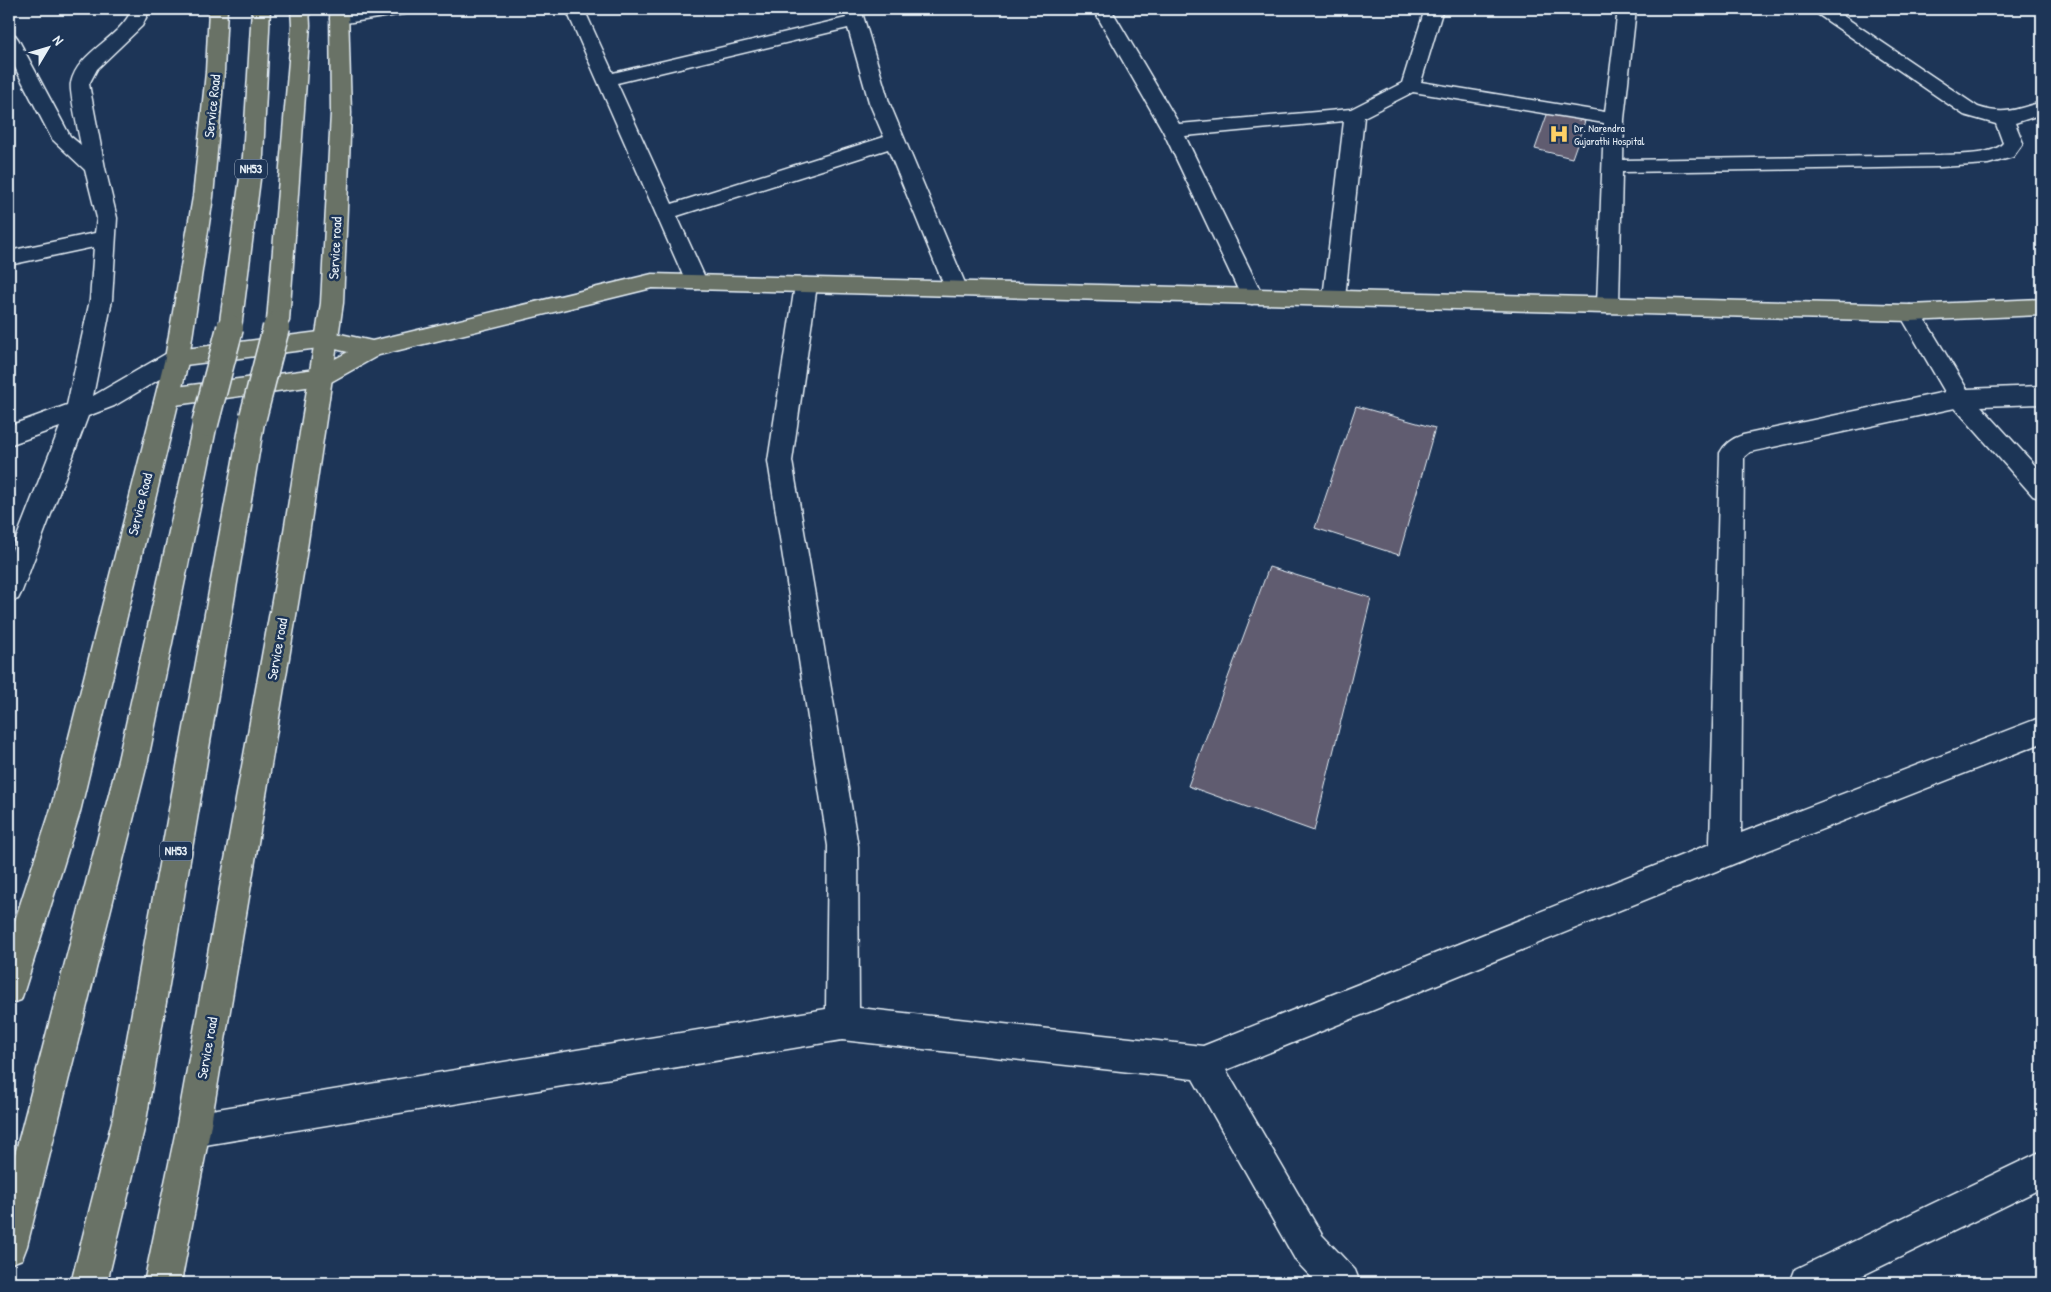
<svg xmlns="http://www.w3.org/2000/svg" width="2051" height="1292" viewBox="0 0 2051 1292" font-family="'Patrick Hand',sans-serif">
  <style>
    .building { fill: #615c70; stroke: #e8f1f8 }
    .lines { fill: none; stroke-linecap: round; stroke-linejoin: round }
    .minor-casing { stroke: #e8f1f8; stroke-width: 3 }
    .major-casing { stroke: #e8f1f8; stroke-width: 3 }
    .highway-casing { stroke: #e8f1f8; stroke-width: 3 }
    .minor { fill: #1d3557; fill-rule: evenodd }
    .major { fill: #697266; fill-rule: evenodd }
    .highway { fill: #697266; fill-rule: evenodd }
    .highway-bridge-far1-casing { stroke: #e8f1f8; stroke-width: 22; stroke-linecap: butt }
    .highway-bridge-casing { stroke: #e8f1f8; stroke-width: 29; stroke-linecap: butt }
    .highway-bridge-far1 { stroke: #697266; stroke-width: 20 }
    .highway-bridge { stroke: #697266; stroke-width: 26 }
    .labels { text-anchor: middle; stroke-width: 5; stroke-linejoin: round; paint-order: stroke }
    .far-poi-label { font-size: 11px; fill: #e8f1f8; stroke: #1d3557; text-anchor: start }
    .shield { fill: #1d3557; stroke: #abb9c8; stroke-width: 1 }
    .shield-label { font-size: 12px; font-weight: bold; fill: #e8f1f8 }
    .street-label { font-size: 14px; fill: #e8f1f8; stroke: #1d3557 }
  </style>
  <rect width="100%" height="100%" fill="#1d3557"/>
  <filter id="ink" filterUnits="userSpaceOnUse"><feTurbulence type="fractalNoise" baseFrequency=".02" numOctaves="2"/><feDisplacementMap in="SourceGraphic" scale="10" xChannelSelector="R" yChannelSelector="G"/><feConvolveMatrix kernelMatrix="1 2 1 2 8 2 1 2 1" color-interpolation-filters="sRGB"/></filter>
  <g filter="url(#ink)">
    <!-- building -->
    <g class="building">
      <polygon points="1548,112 1585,121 1572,158 1535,149"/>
      <polygon points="1356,406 1435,428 1399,555 1315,528"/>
      <polygon points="1269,567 1371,598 1314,831 1188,786"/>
    </g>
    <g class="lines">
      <defs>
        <g id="minor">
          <path d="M132,9h18l-8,17 -45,43 -8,15 16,84 12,50 -5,82 -19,96 76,-44 8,-2 8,2 4,6 -4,6 -71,42 -26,10 -66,175 -4,8 -9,3v-45l51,-130 -51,18v-19l58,-21 23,-105 4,-53 -85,18v-14l86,-18 2,-15 -12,-48 -33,-31 -43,-83v-22l6,1 3,4 52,97 11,9c-2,-11 -12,-54 -10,-62 7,-32 49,-44 61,-74z"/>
          <polygon points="371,9 413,9 410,13 404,14 339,24 333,23 330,19 333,15"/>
          <path d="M566,9h18l29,64 233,-55 -3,-9h18l28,93 78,186 -3,5 -8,2 -8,-2 -3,-5 -57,-139 -211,67 30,66 -3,5 -8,2 -8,-2zM848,28l21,74 15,35 -212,67 -55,-121z"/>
          <path d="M1093,9h18l68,115 172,-15 51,-26 23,-74h18l-22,73 184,30 13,-103h18l-12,110 -1,41 317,-5c16,-1 53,1 63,-12l-7,-19 -32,-9 -148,-102 -3,-4h20l145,98c27,9 38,2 64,-5v12l-27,9 8,20 -10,14 -25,7 -48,3 -318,5 -3,133 -3,5 -8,3 -8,-3 -3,-5 7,-182 -191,-31 -49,25 -19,181 -3,5 -8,3 -8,-3 -3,-5 21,-177 -159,15 78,160 -3,5 -8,3 -8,-3 -3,-5 -78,-165z"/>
          <path d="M806,278l8,2 3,5 -25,176 66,385 1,162 344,38 507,-202 10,-391c5,-10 13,-15 23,-18l202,-43 -46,-79 3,-5 8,-3 8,3 49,81 75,-3v18l-61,2 61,67v26l-9,-3 -78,-88 -205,44 -6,5 -3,376 301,-116v26l-306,120 -510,207 96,165 33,35 5,13h-43l-21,-22 -103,-182 -351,-39 -649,107 -12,-5 -5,-12 5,-12 12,-5 633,-104 2,-163 -60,-385 27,-176 3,-5z"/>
          <polygon points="2042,1151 2042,1188 1847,1283 1789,1283 1794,1270"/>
        </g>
        <polygon id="major" points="652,274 1910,305 2042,299 2042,315 1910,321 652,288 379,355 329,383 321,385 168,406 160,403 156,397 160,391 168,388 316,369 348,352 327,347 177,366 169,364 165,358 169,352 177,350 327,331 372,341"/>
        <g id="highway">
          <polygon points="209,9 227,9 224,72 213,197 189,358 80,812 25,988 21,1000 9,1004 9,939 50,812 165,358 193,197 206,72"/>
          <polygon points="252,9 270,9 263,156 241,328 238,334 230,336 222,334 219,328 243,156"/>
          <polygon points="291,9 309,9 310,25 289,321 286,327 278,329 270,327 267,321 292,25"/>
          <polygon points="330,9 348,9 351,113 343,303 305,562 210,1130 181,1283 144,1283 176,1130 279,562 321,303 331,113"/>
          <polygon points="253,408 261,411 265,417 146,1121 107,1283 71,1283 112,1121 241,417 245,411"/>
          <polygon points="205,415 214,418 217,424 148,760 27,1246 22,1259 9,1264 9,1177 118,760 193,424 196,418"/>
        </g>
      </defs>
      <!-- minor casing -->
      <use href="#minor" class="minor-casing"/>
      <!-- major casing -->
      <use href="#major" class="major-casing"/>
      <!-- highway casing -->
      <use href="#highway" class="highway-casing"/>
      <!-- minor -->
      <use href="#minor" class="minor"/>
      <!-- major -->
      <use href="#major" class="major"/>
      <!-- highway -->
      <use href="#highway" class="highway"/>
      <defs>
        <polyline id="highway-bridge-far1" points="276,329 278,321"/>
        <g id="highway-bridge">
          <polyline points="253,417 276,328"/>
          <polyline points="205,424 230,328"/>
        </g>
      </defs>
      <!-- highway-bridge-far1 casing -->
      <use href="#highway-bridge-far1" class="highway-bridge-far1-casing"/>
      <!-- highway-bridge casing -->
      <use href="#highway-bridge" class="highway-bridge-casing"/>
      <!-- highway-bridge-far1 -->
      <use href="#highway-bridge-far1" class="highway-bridge-far1"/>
      <!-- highway-bridge -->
      <use href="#highway-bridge" class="highway-bridge"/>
    </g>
  </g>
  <!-- icons -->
  <defs>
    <symbol id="hospital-bare" viewBox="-9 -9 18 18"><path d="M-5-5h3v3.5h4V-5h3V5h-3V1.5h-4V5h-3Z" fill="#ffd166" stroke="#1d3557" stroke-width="2.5" paint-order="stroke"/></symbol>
  </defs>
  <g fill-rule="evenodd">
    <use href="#hospital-bare" x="1545" y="120" width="28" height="28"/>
  </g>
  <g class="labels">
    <!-- far-poi labels -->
    <g class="far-poi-label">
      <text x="1574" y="132">Dr. Narendra<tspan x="1574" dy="13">Gujarathi Hospital</tspan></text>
    </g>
    <!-- shield labels -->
    <g class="shield">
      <rect x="235" y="159.5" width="32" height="19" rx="4"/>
      <rect x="160" y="841.5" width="32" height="19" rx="4"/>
    </g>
    <g class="shield-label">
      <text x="251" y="173">NH53</text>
      <text x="176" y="855">NH53</text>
    </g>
    <!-- street labels -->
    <g class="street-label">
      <text transform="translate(212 106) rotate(-84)" y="5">Service Road</text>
      <text transform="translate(335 248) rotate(-87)" y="5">Service road</text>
      <text transform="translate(140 504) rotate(-76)" y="5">Service Road</text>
      <text transform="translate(277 649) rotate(-80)" y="5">Service road</text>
      <text transform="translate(207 1048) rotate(-80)" y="5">Service road</text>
    </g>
  </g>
  <!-- margin -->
  <rect width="2051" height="1292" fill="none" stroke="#1d3557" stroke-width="30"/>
  <rect x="15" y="15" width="2021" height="1262" fill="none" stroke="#e8f1f8" stroke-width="2" filter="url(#ink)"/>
  <!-- north arrow -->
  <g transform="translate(48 48) rotate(52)" stroke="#1d3557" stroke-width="4" paint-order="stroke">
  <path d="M0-4L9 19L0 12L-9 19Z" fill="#e8f1f8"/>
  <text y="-8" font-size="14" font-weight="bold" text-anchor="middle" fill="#e8f1f8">N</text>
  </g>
</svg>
